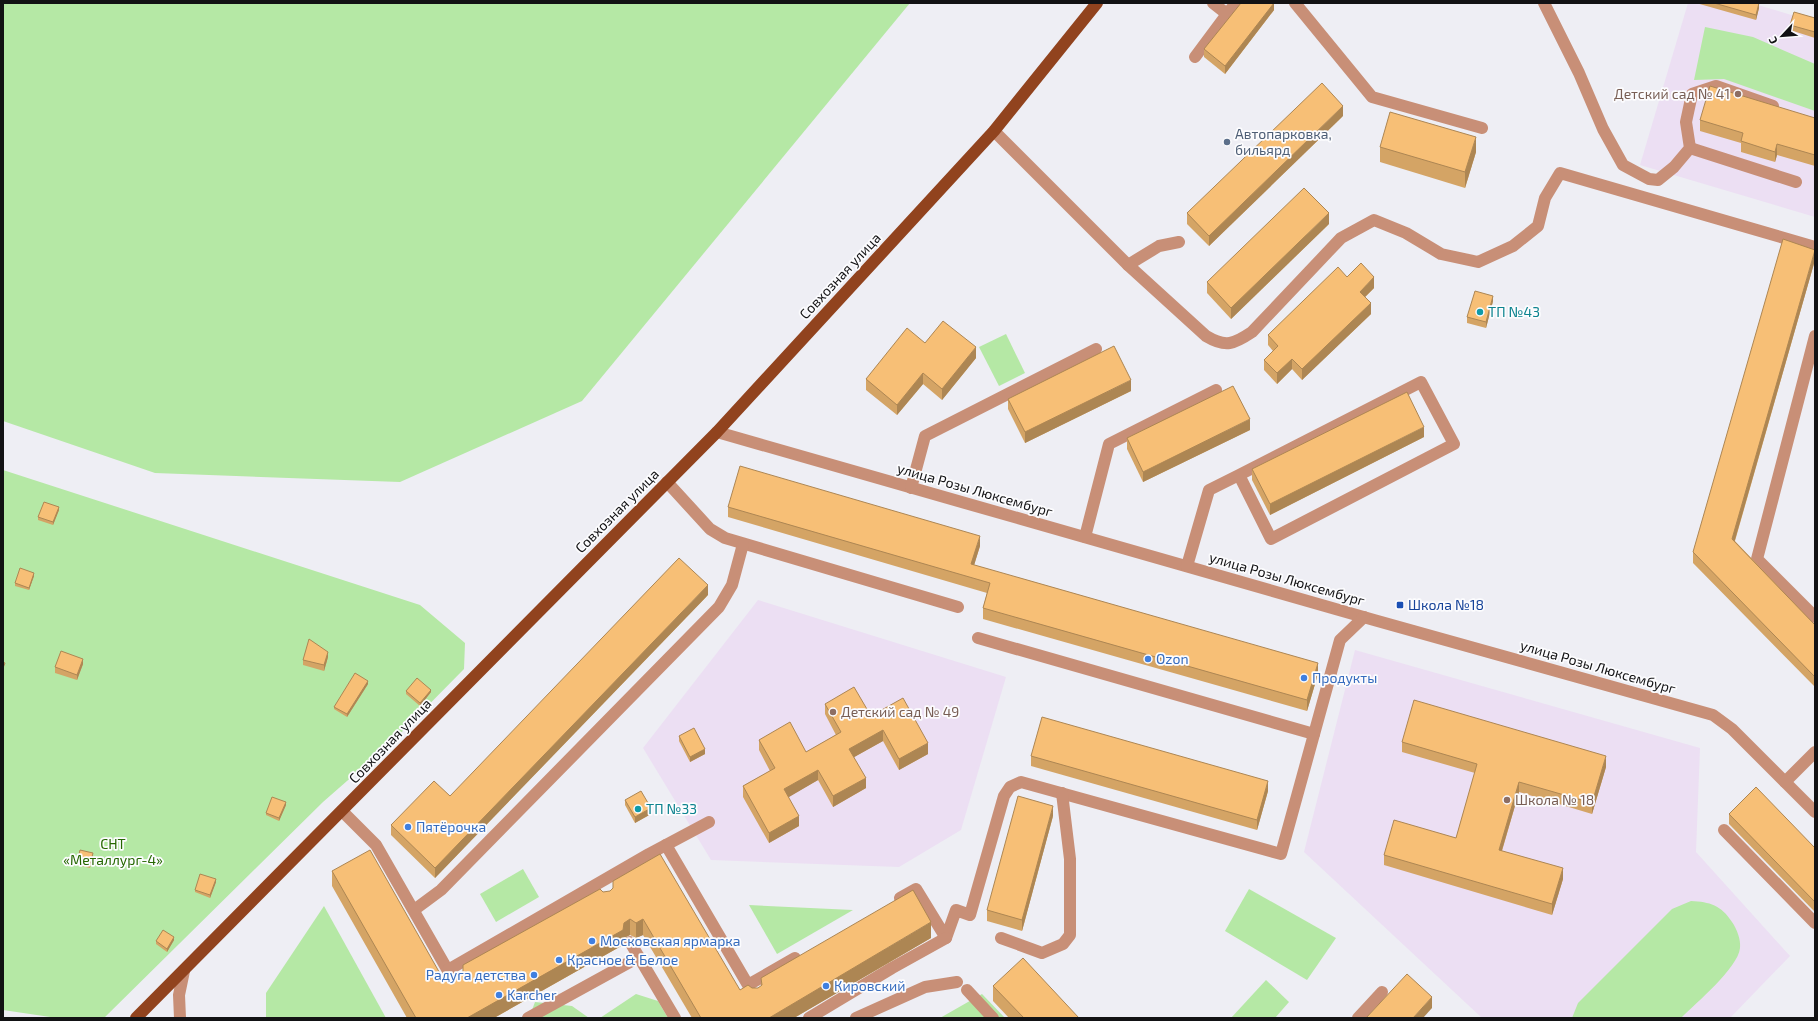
<svg xmlns="http://www.w3.org/2000/svg" width="1818" height="1021" viewBox="0 0 1818 1021" font-family="'Exo 2',sans-serif">
  <style>
    .education { fill: #ecdff3 }
    .green { fill: #b5e8a5 }
    .lines { fill: none; stroke-linecap: round; stroke-linejoin: round }
    .minor { stroke: #c88f77; stroke-width: 12 }
    .major { stroke: #91431e; stroke-width: 12 }
    .wall { fill: #d4a465 }
    .shaded-wall { fill: #ad8653 }
    .building { fill: #f7bf76; stroke: #ad8653 }
    .education-dot { fill: #8d6e63; stroke: #fcfcfe; stroke-width: 1.5 }
    .service-dot { fill: #5c6f8a; stroke: #fcfcfe; stroke-width: 1.5 }
    .culture-dot { fill: #0f9aa8; stroke: #fcfcfe; stroke-width: 1.5 }
    .transit-dot { fill: #1a4fb4; stroke: #fcfcfe; stroke-width: 1.5 }
    .shop-dot { fill: #3f7fe0; stroke: #fcfcfe; stroke-width: 1.5 }
    .labels { text-anchor: middle; stroke-width: 3.5; stroke-linejoin: round; paint-order: stroke }
    .education-label { font-size: 14px; fill: #785e54; stroke: #fcfcfe; text-anchor: start }
    .service-label { font-size: 14px; fill: #4e5e75; stroke: #fcfcfe; text-anchor: start }
    .street-label { font-size: 14px; fill: #121214; stroke: #fcfcfe }
    .culture-label { font-size: 14px; fill: #0d838f; stroke: #fcfcfe; text-anchor: start }
    .transit-label { font-size: 14px; fill: #164399; stroke: #fcfcfe; text-anchor: start }
    .shop-label { font-size: 14px; fill: #366cbe; stroke: #fcfcfe; text-anchor: start }
    .park-label { font-size: 14px; fill: #256700; stroke: #fcfcfe }
  </style>
  <rect width="100%" height="100%" fill="#eeeef4"/>
  <!-- education -->
  <g class="education">
    <polygon points="1688,3 1751,3 1815,22 1815,217 1640,165"/>
    <polygon points="758,600 1006,677 961,830 899,867 711,860 643,748"/>
    <polygon points="1355,650 1700,748 1696,852 1790,956 1730,1018 1482,1018 1304,852"/>
  </g>
  <!-- green -->
  <g class="green">
    <polygon points="3,3 910,3 582,401 400,482 155,473 3,421"/>
    <polygon points="1705,27 1753,37 1815,64 1815,111 1724,79 1694,80"/>
    <polygon points="1006,334 1025,373 999,386 979,347"/>
    <polygon points="3,470 420,605 465,643 464,669 395,739 323,802 104,1018 57,1018 3,1010"/>
    <polygon points="523,869 539,897 496,922 480,894"/>
    <polygon points="1249,889 1336,938 1307,980 1225,931"/>
    <path d="M1691,901c19,1 30,4 41,21 5,7 9,18 8,26 -2,20 -44,55 -59,70h-109l6,-15 94,-94z"/>
    <polygon points="749,905 853,910 777,954"/>
    <polygon points="324,906 386,1018 266,1018 266,993"/>
    <polygon points="1266,980 1289,1002 1275,1018 1231,1018"/>
    <polygon points="636,994 658,1001 668,1018 600,1018"/>
    <polygon points="982,994 1005,1018 940,1018"/>
    <polygon points="535,1002 572,1006 589,1018 529,1018"/>
  </g>
  <g class="lines">
    <!-- minor -->
    <g class="minor">
      <polyline points="1295,3 1372,97 1482,128"/>
      <polyline points="1544,3 1579,73 1603,129 1623,165 1649,179 1658,180 1674,167 1690,148 1686,122 1692,94 1716,86 1773,106"/>
      <polyline points="1227,14 1236,3"/>
      <polyline points="1195,57 1227,14 1213,3"/>
      <path d="M994,131l134,134 78,71c20,12 28,8 46,-4l89,-94 33,-18 32,13 35,21 37,8 35,-16 25,-20 7,-28 15,-25 255,74"/>
      <polyline points="1690,148 1796,182"/>
      <polyline points="1128,265 1159,246 1179,242"/>
      <polyline points="1815,336 1757,559 1815,617"/>
      <polyline points="717,432 1374,620 1713,715 1732,729 1815,812"/>
      <polyline points="667,482 710,529 725,538 958,607"/>
      <polyline points="911,488 925,436 1096,349"/>
      <polyline points="1085,537 1109,444 1216,390"/>
      <polyline points="1187,566 1209,490 1239,475 1421,382 1454,444 1271,539 1239,475"/>
      <polyline points="978,638 1314,734"/>
      <polyline points="1785,782 1815,752"/>
      <polyline points="342,811 376,845 451,976"/>
      <polyline points="1724,830 1815,923"/>
      <polyline points="666,845 748,985 795,958"/>
      <polyline points="900,898 916,889 946,938 956,910 970,915 1004,796 1010,787 1021,782 1281,854 1340,640 1364,617"/>
      <polyline points="414,910 441,890 719,607 732,585 743,544"/>
      <polyline points="1001,938 1042,953 1063,944 1070,935 1070,859 1062,793"/>
      <polyline points="630,942 675,1018"/>
      <polyline points="448,970 649,854 709,822"/>
      <polyline points="967,990 993,1018"/>
      <polyline points="180,1018 179,995 184,971"/>
      <polyline points="528,1018 639,957"/>
      <polyline points="809,1018 892,968 946,938"/>
      <polyline points="856,1018 925,987 957,982"/>
      <polyline points="1358,1018 1382,992"/>
    </g>
    <!-- major -->
    <polyline class="major" points="136,1018 717,432 994,131 1097,3"/>
  </g>
  <!-- wall -->
  <g class="wall">
    <polygon points="1274,3 1274,10 1225,74 1204,57 1204,49"/>
    <polygon points="1696,3 1759,3 1759,8 1756,20"/>
    <polygon points="1815,18 1815,38 1790,30 1790,25"/>
    <polygon points="1343,116 1209,246 1187,224 1187,213"/>
    <polygon points="1815,118 1815,166 1777,155 1775,162 1741,152 1741,143 1700,131 1700,120"/>
    <polygon points="1380,147 1476,152 1465,188 1380,162"/>
    <polygon points="1329,224 1231,319 1207,293 1207,282"/>
    <polygon points="1815,260 1735,541 1815,625 1815,687 1693,563 1693,552"/>
    <polygon points="1347,277 1374,288 1365,297 1371,314 1302,380 1292,369 1277,384 1264,370 1264,360 1273,351 1268,345 1268,335"/>
    <polygon points="1493,301 1486,328 1467,323 1467,317"/>
    <polygon points="925,343 976,358 942,400 923,384 897,415 866,390 866,379"/>
    <polygon points="1131,391 1025,443 1008,409 1008,399"/>
    <polygon points="1250,430 1143,482 1127,449 1127,438"/>
    <polygon points="1424,437 1270,515 1252,480 1252,469"/>
    <polygon points="728,507 980,546 974,565 1318,674 1307,711 983,619 983,608 987,593 728,517"/>
    <polygon points="59,510 53,525 38,520 38,517"/>
    <polygon points="34,576 29,590 15,586 15,583"/>
    <polygon points="708,595 435,878 391,835 391,825 450,796"/>
    <polygon points="328,657 324,671 303,665 303,660"/>
    <polygon points="83,664 77,680 55,673 55,667"/>
    <polygon points="368,684 347,717 334,709 334,707"/>
    <polygon points="406,691 431,692 420,706 406,694"/>
    <polygon points="825,704 871,716 928,754 899,770 883,741 854,757 866,788 833,807 818,780 788,797 799,826 769,843 743,797 743,786 770,771 759,750 759,740 806,752 836,735 825,714"/>
    <polygon points="679,736 705,754 690,762 679,741"/>
    <polygon points="1402,742 1606,767 1592,814 1519,792 1502,851 1563,879 1552,915 1384,865 1384,855 1456,838 1475,773 1402,752"/>
    <polygon points="1031,756 1268,791 1257,830 1031,766"/>
    <polygon points="625,800 651,814 635,823 625,805"/>
    <polygon points="286,805 279,821 266,815 266,813"/>
    <polygon points="1729,814 1815,848 1815,912 1729,824"/>
    <polygon points="1053,816 1022,931 987,921 987,910"/>
    <polygon points="93,855 90,868 77,865 77,862"/>
    <polygon points="332,871 442,977 453,975 459,975 610,891 740,990 752,988 758,988 761,986 761,978 931,938 794,1018 692,1018 643,935 636,938 630,935 624,938 623,945 494,1018 407,1018 332,886"/>
    <polygon points="216,882 210,898 195,892 195,890"/>
    <polygon points="174,940 167,952 156,944 156,941"/>
    <polygon points="993,986 1079,1018 1009,1018 993,1001"/>
  </g>
  <!-- shaded-wall -->
  <g class="shaded-wall">
    <polygon points="1274,3 1274,10 1225,74 1225,66"/>
    <polygon points="1759,3 1759,8 1756,20 1756,15"/>
    <polygon points="1343,106 1343,116 1209,246 1209,236"/>
    <polygon points="1476,137 1476,152 1465,188 1465,172"/>
    <polygon points="1777,144 1777,155 1775,162 1775,152"/>
    <polygon points="1329,213 1329,224 1231,319 1231,308"/>
    <polygon points="1815,250 1815,260 1732,550 1732,539"/>
    <polygon points="1374,277 1374,288 1360,302 1360,292"/>
    <polygon points="1493,296 1493,301 1486,328 1486,322"/>
    <polygon points="1371,303 1371,314 1302,380 1302,369"/>
    <polygon points="976,347 976,358 942,400 942,389"/>
    <polygon points="1292,359 1292,369 1277,384 1277,373"/>
    <polygon points="923,373 923,384 897,415 897,405"/>
    <polygon points="1131,380 1131,391 1025,443 1025,432"/>
    <polygon points="1250,419 1250,430 1143,482 1143,472"/>
    <polygon points="1424,427 1424,437 1270,515 1270,504"/>
    <polygon points="59,507 59,510 53,525 53,522"/>
    <polygon points="980,536 980,546 971,575 971,564"/>
    <polygon points="34,573 34,576 29,590 29,588"/>
    <polygon points="708,585 708,595 435,878 435,868"/>
    <polygon points="328,652 328,657 324,671 324,665"/>
    <polygon points="83,659 83,664 77,680 77,675"/>
    <polygon points="1318,663 1318,674 1307,711 1307,700"/>
    <polygon points="368,681 368,684 347,717 347,714"/>
    <polygon points="431,690 431,692 420,706 420,703"/>
    <polygon points="883,730 883,741 849,760 849,749"/>
    <polygon points="928,743 928,754 899,770 899,759"/>
    <polygon points="705,749 705,754 690,762 690,757"/>
    <polygon points="1606,756 1606,767 1592,814 1592,803"/>
    <polygon points="818,770 818,780 784,800 784,789"/>
    <polygon points="866,778 866,788 833,807 833,796"/>
    <polygon points="1268,781 1268,791 1257,830 1257,820"/>
    <polygon points="1519,782 1519,792 1499,860 1499,850"/>
    <polygon points="286,802 286,805 279,821 279,818"/>
    <polygon points="1053,806 1053,816 1022,931 1022,920"/>
    <polygon points="651,808 651,814 635,823 635,817"/>
    <polygon points="799,816 799,826 769,843 769,833"/>
    <polygon points="1563,868 1563,879 1552,915 1552,904"/>
    <polygon points="216,879 216,882 210,898 210,895"/>
    <polygon points="630,919 630,935 624,938 623,945 494,1018 467,1018"/>
    <polygon points="643,919 643,935 636,938 636,923"/>
    <polygon points="931,922 931,938 794,1018 769,1018"/>
    <polygon points="174,937 174,940 167,952 167,949"/>
    <polygon points="1432,997 1432,1008 1423,1018 1413,1018"/>
  </g>
  <!-- building -->
  <g class="building">
    <polygon points="1241,3 1274,3 1225,66 1204,49"/>
    <polygon points="1714,3 1759,3 1756,15"/>
    <polygon points="1794,12 1815,18 1815,32 1790,25"/>
    <polygon points="1322,83 1343,106 1209,236 1187,213"/>
    <polygon points="1710,86 1815,118 1815,155 1777,144 1775,152 1741,141 1743,133 1700,120"/>
    <polygon points="1390,112 1476,137 1465,172 1380,147"/>
    <polygon points="1304,188 1329,213 1231,308 1207,282"/>
    <polygon points="1783,239 1815,250 1732,539 1815,625 1815,677 1693,552"/>
    <polygon points="1361,263 1374,277 1360,292 1371,303 1302,369 1292,359 1277,373 1264,360 1278,346 1268,335 1338,267 1347,277"/>
    <polygon points="1475,291 1493,296 1486,322 1467,317"/>
    <polygon points="943,321 976,347 942,389 923,373 897,405 866,379 907,328 925,343"/>
    <polygon points="1114,346 1131,380 1025,432 1008,399"/>
    <polygon points="1233,386 1250,419 1143,472 1127,438"/>
    <polygon points="1407,392 1424,427 1270,504 1252,469"/>
    <polygon points="740,466 980,536 971,564 1318,663 1307,700 983,608 990,583 728,507"/>
    <polygon points="44,502 59,507 53,522 38,517"/>
    <polygon points="679,558 708,585 435,868 391,825 434,781 450,796"/>
    <polygon points="20,568 34,573 29,588 15,583"/>
    <polygon points="309,639 328,652 324,665 303,660"/>
    <polygon points="61,651 83,659 77,675 55,667"/>
    <polygon points="3,662 5,663 3,668"/>
    <polygon points="355,673 368,681 347,714 334,707"/>
    <polygon points="417,678 431,690 420,703 406,691"/>
    <polygon points="854,687 871,716 903,698 928,743 899,759 883,730 849,749 866,778 833,796 818,770 784,789 799,816 769,833 743,786 775,768 759,740 790,722 806,752 841,732 825,704"/>
    <polygon points="1414,700 1606,756 1592,803 1519,782 1499,850 1563,868 1552,904 1384,855 1394,820 1456,838 1477,764 1402,742"/>
    <polygon points="1042,717 1268,781 1257,820 1031,756"/>
    <polygon points="694,728 705,749 690,757 679,736"/>
    <polygon points="1756,787 1815,848 1815,902 1729,814"/>
    <polygon points="641,791 651,808 635,817 625,800"/>
    <polygon points="1018,796 1053,806 1022,920 987,910"/>
    <polygon points="272,797 286,802 279,818 266,813"/>
    <polygon points="80,850 93,853 90,865 77,862"/>
    <polygon points="370,850 442,977 450,973 453,975 459,975 463,972 463,965 600,889 603,892 610,891 613,888 613,881 660,854 740,990 748,985 752,988 758,988 762,985 761,978 913,890 931,922 769,1018 701,1018 643,919 636,923 630,919 624,923 623,930 467,1018 416,1018 332,871"/>
    <polygon points="200,874 216,879 210,895 195,890"/>
    <polygon points="163,930 174,937 167,949 156,941"/>
    <polygon points="1023,958 1079,1018 1024,1018 993,986"/>
    <polygon points="1407,974 1432,997 1413,1018 1366,1018"/>
  </g>
  <!-- markers -->
  <g class="education-dot">
    <circle cx="1738" cy="94" r="4"/>
    <circle cx="833" cy="712" r="4"/>
    <circle cx="1507" cy="800" r="4"/>
  </g>
  <circle class="service-dot" cx="1227" cy="142" r="4"/>
  <g class="culture-dot">
    <circle cx="1480" cy="312" r="4"/>
    <circle cx="638" cy="809" r="4"/>
  </g>
  <rect class="transit-dot" x="1396" y="601" width="8" height="8" rx="2"/>
  <g class="shop-dot">
    <circle cx="1148" cy="659" r="4"/>
    <circle cx="1304" cy="678" r="4"/>
    <circle cx="408" cy="827" r="4"/>
    <circle cx="592" cy="941" r="4"/>
    <circle cx="559" cy="960" r="4"/>
    <circle cx="534" cy="975" r="4"/>
    <circle cx="826" cy="986" r="4"/>
    <circle cx="499" cy="995" r="4"/>
  </g>
  <g class="labels">
    <!-- education labels -->
    <g class="education-label">
      <text x="1730" y="99" text-anchor="end">Детский сад № 41</text>
      <text x="841" y="717">Детский сад № 49</text>
      <text x="1515" y="805">Школа № 18</text>
    </g>
    <!-- service labels -->
    <g class="service-label">
      <text x="1235" y="139">Автопарковка,<tspan x="1235" dy="16">бильярд</tspan></text>
    </g>
    <!-- street labels -->
    <g class="street-label">
      <text transform="translate(840 276) rotate(-47)" y="5">Совхозная улица</text>
      <text transform="translate(975 490) rotate(16)" y="5">улица Розы Люксембург</text>
      <text transform="translate(617 511) rotate(-45)" y="5">Совхозная улица</text>
      <text transform="translate(1287 579) rotate(16)" y="5">улица Розы Люксембург</text>
      <text transform="translate(1598 667) rotate(16)" y="5">улица Розы Люксембург</text>
      <text transform="translate(390 741) rotate(-46)" y="5">Совхозная улица</text>
    </g>
    <!-- culture labels -->
    <g class="culture-label">
      <text x="1488" y="317">ТП №43</text>
      <text x="646" y="814">ТП №33</text>
    </g>
    <!-- transit labels -->
    <g class="transit-label">
      <text x="1408" y="610">Школа №18</text>
    </g>
    <!-- shop labels -->
    <g class="shop-label">
      <text x="1156" y="664">Ozon</text>
      <text x="1312" y="683">Продукты</text>
      <text x="416" y="832">Пятёрочка</text>
      <text x="600" y="946">Московская ярмарка</text>
      <text x="567" y="965">Красное &amp; Белое</text>
      <text x="526" y="980" text-anchor="end">Радуга детства</text>
      <text x="834" y="991">Кировский</text>
      <text x="507" y="1000">Karcher</text>
    </g>
    <!-- park labels -->
    <g class="park-label">
      <text x="113" y="849">СНТ<tspan x="113" dy="16">«Металлург-4»</tspan></text>
    </g>
  </g>
  <!-- border -->
  <rect width="1818" height="1021" fill="none" stroke="#121214" stroke-width="8"/>
  <!-- north arrow -->
  <g transform="translate(1782 36) rotate(244)" stroke="#fcfcfe" stroke-width="3" paint-order="stroke">
  <path d="M0-3L7 15L0 10L-7 15Z" fill="#121214"/>
  <text y="-6" font-size="11" font-weight="bold" text-anchor="middle" fill="#121214">С</text>
  </g>
</svg>
